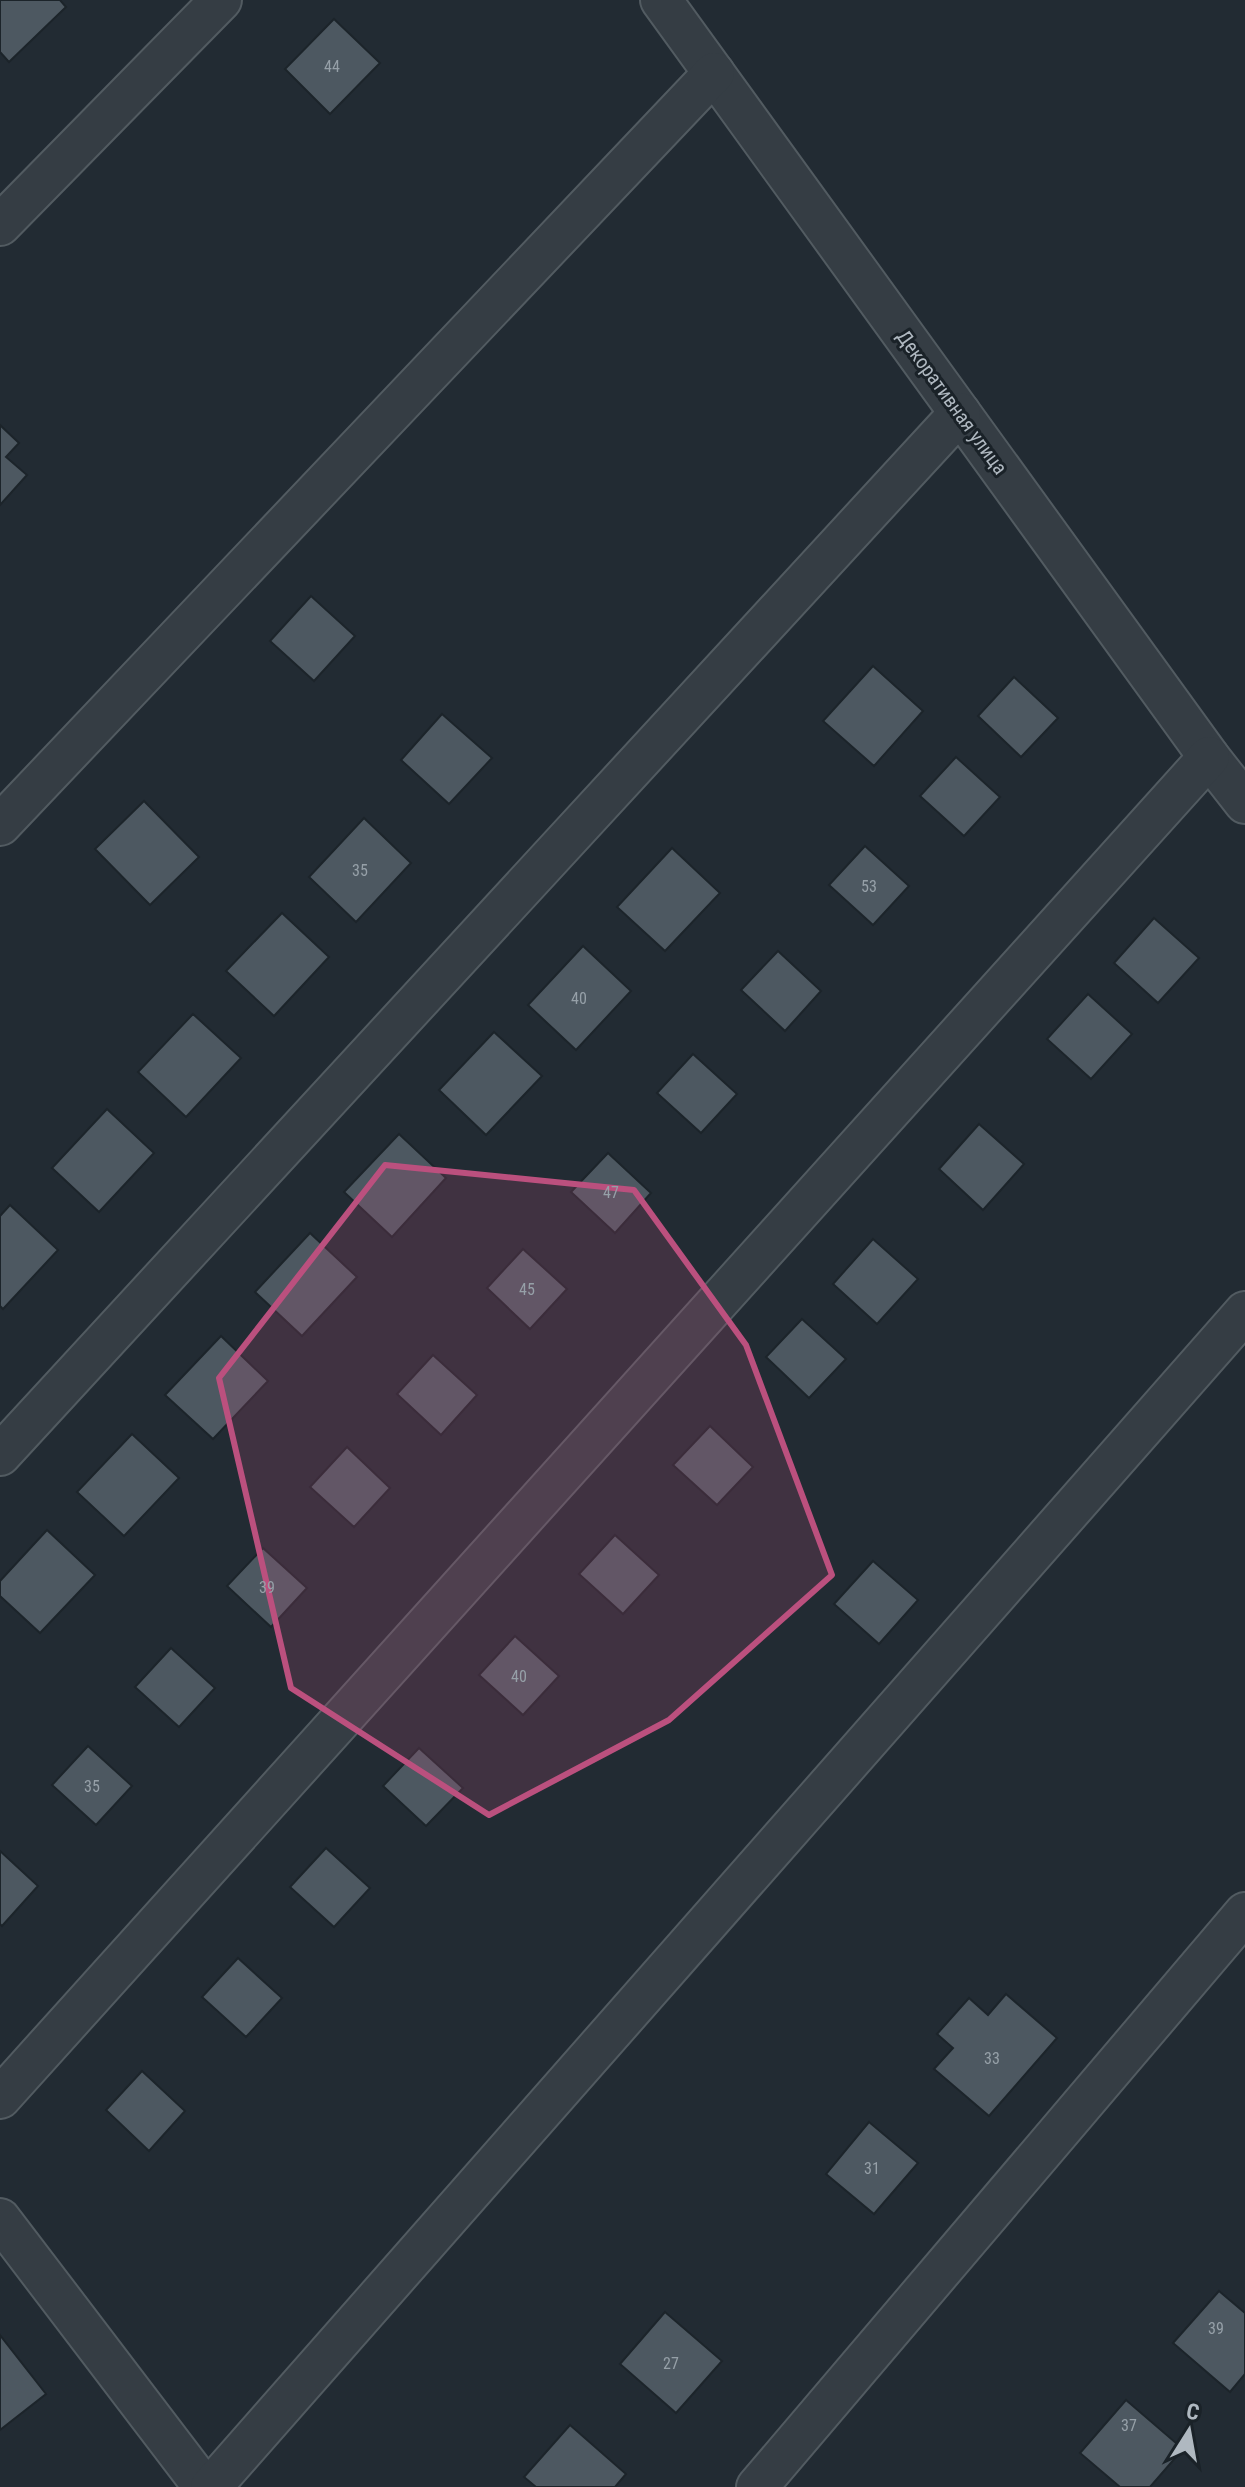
<svg xmlns="http://www.w3.org/2000/svg" width="1245" height="2487" viewBox="0 0 1245 2487" font-family="'Roboto Condensed',sans-serif">
  <style>
    .building { fill: #4d5861; stroke: #1c242a; stroke-width: 2 }
    .lines { fill: none; stroke-linecap: round; stroke-linejoin: round }
    .minor-casing { stroke: #525b61; stroke-width: 44 }
    .minor { stroke: #353d44; stroke-width: 40 }
    .marked { fill: #bb507e; fill-opacity: 0.2; stroke: #bb507e; stroke-width: 6; stroke-linejoin: round }
    .labels { text-anchor: middle; stroke-width: 6; stroke-linejoin: round; paint-order: stroke }
    .number-label { font-size: 16px; fill: #96a0a8 }
    .street-label { font-size: 20px; fill: #afb8c0; stroke: #1a2228 }
  </style>
  <rect width="100%" height="100%" fill="#222b33"/>
  <!-- building -->
  <g class="building">
    <polygon points="0,0 60,0 66,7 9,62 0,52"/>
    <polygon points="334,19 380,63 330,114 285,69"/>
    <polygon points="0,425 19,443 6,457 27,475 0,505"/>
    <polygon points="311,596 355,636 314,681 270,641"/>
    <polygon points="873,666 923,711 874,766 823,721"/>
    <polygon points="1014,677 1058,718 1021,757 978,716"/>
    <polygon points="442,714 492,758 449,804 401,760"/>
    <polygon points="956,757 1000,797 964,836 920,796"/>
    <polygon points="144,801 199,857 150,905 95,849"/>
    <polygon points="364,818 411,863 356,922 309,877"/>
    <polygon points="865,846 909,886 873,925 829,885"/>
    <polygon points="672,848 720,893 665,951 617,907"/>
    <polygon points="282,913 329,957 274,1016 226,971"/>
    <polygon points="1154,918 1199,958 1158,1003 1114,963"/>
    <polygon points="583,946 631,991 576,1050 528,1005"/>
    <polygon points="778,951 821,991 785,1031 741,990"/>
    <polygon points="1088,994 1132,1034 1091,1079 1047,1039"/>
    <polygon points="193,1014 241,1058 186,1117 138,1072"/>
    <polygon points="494,1032 542,1076 486,1135 439,1090"/>
    <polygon points="693,1054 737,1094 701,1133 657,1093"/>
    <polygon points="107,1109 154,1153 99,1212 52,1168"/>
    <polygon points="979,1124 1024,1164 983,1210 939,1169"/>
    <polygon points="399,1134 446,1178 392,1237 344,1192"/>
    <polygon points="608,1153 651,1193 615,1233 571,1192"/>
    <polygon points="10,1205 58,1250 3,1309 0,1306 0,1216"/>
    <polygon points="310,1233 357,1277 302,1336 255,1292"/>
    <polygon points="873,1239 918,1279 877,1324 833,1284"/>
    <polygon points="523,1249 567,1289 530,1329 487,1288"/>
    <polygon points="802,1319 846,1359 809,1398 766,1357"/>
    <polygon points="221,1336 268,1381 213,1439 165,1395"/>
    <polygon points="433,1355 477,1395 441,1435 397,1394"/>
    <polygon points="710,1426 753,1467 717,1505 673,1465"/>
    <polygon points="132,1434 179,1478 124,1536 77,1492"/>
    <polygon points="347,1447 390,1488 354,1527 310,1487"/>
    <polygon points="47,1530 95,1575 40,1633 0,1596 0,1581"/>
    <polygon points="615,1535 659,1575 623,1614 579,1574"/>
    <polygon points="263,1548 307,1588 271,1627 227,1586"/>
    <polygon points="873,1561 918,1600 879,1644 834,1604"/>
    <polygon points="515,1636 559,1676 523,1715 479,1675"/>
    <polygon points="171,1648 215,1688 179,1727 135,1687"/>
    <polygon points="88,1746 132,1786 96,1825 52,1785"/>
    <polygon points="419,1748 463,1788 426,1826 383,1786"/>
    <polygon points="326,1848 370,1888 334,1927 290,1887"/>
    <polygon points="0,1851 38,1886 2,1926 0,1924"/>
    <polygon points="238,1958 282,1998 246,2037 202,1997"/>
    <polygon points="1006,1994 1057,2038 989,2116 934,2069 953,2048 937,2034 969,1998 988,2015"/>
    <polygon points="142,2071 185,2111 149,2151 106,2110"/>
    <polygon points="869,2122 918,2163 874,2214 826,2174"/>
    <polygon points="1219,2291 1245,2313 1245,2374 1230,2392 1173,2343"/>
    <polygon points="665,2312 722,2361 676,2413 620,2364"/>
    <polygon points="0,2335 46,2394 0,2430"/>
    <polygon points="1126,2400 1183,2449 1150,2487 1120,2487 1080,2453"/>
    <polygon points="570,2425 626,2474 615,2487 536,2487 524,2477"/>
  </g>
  <g class="lines">
    <defs>
      <g id="minor">
        <polyline points="661,0 1209,757 1245,803"/>
        <polyline points="0,225 221,0"/>
        <polyline points="0,825 714,73"/>
        <polyline points="0,1455 960,413"/>
        <polyline points="0,2098 1209,757"/>
        <polyline points="0,2219 204,2487"/>
        <polyline points="211,2487 1245,1312"/>
        <polyline points="757,2487 1245,1913"/>
      </g>
    </defs>
    <!-- minor casing -->
    <use href="#minor" class="minor-casing"/>
    <!-- minor -->
    <use href="#minor" class="minor"/>
  </g>
  <!-- marked area -->
  <path class="marked" d="M385,1165l249,25 112,155 86,230 -163,145 -180,95 -198,-127 -72,-310z"/>
  <g class="labels">
    <!-- number labels -->
    <g class="number-label">
      <text x="332" y="72">44</text>
      <text x="360" y="876">35</text>
      <text x="869" y="892">53</text>
      <text x="579" y="1004">40</text>
      <text x="611" y="1198">47</text>
      <text x="527" y="1295">45</text>
      <text x="267" y="1593">39</text>
      <text x="519" y="1682">40</text>
      <text x="92" y="1792">35</text>
      <text x="992" y="2064">33</text>
      <text x="872" y="2174">31</text>
      <text x="1216" y="2334">39</text>
      <text x="671" y="2369">27</text>
      <text x="1129" y="2431">37</text>
    </g>
    <!-- street labels -->
    <g class="street-label">
      <text transform="translate(952 402) rotate(54)" y="7">Декоративная улица</text>
    </g>
  </g>
  <!-- north arrow -->
  <g transform="translate(1189 2431) rotate(11)" stroke="#1a2228" stroke-width="6" paint-order="stroke">
  <path d="M0-6L14 30L0 20L-14 30Z" fill="#afb8c0"/>
  <text y="-12" font-size="22" font-weight="bold" text-anchor="middle" fill="#afb8c0">С</text>
  </g>
</svg>
